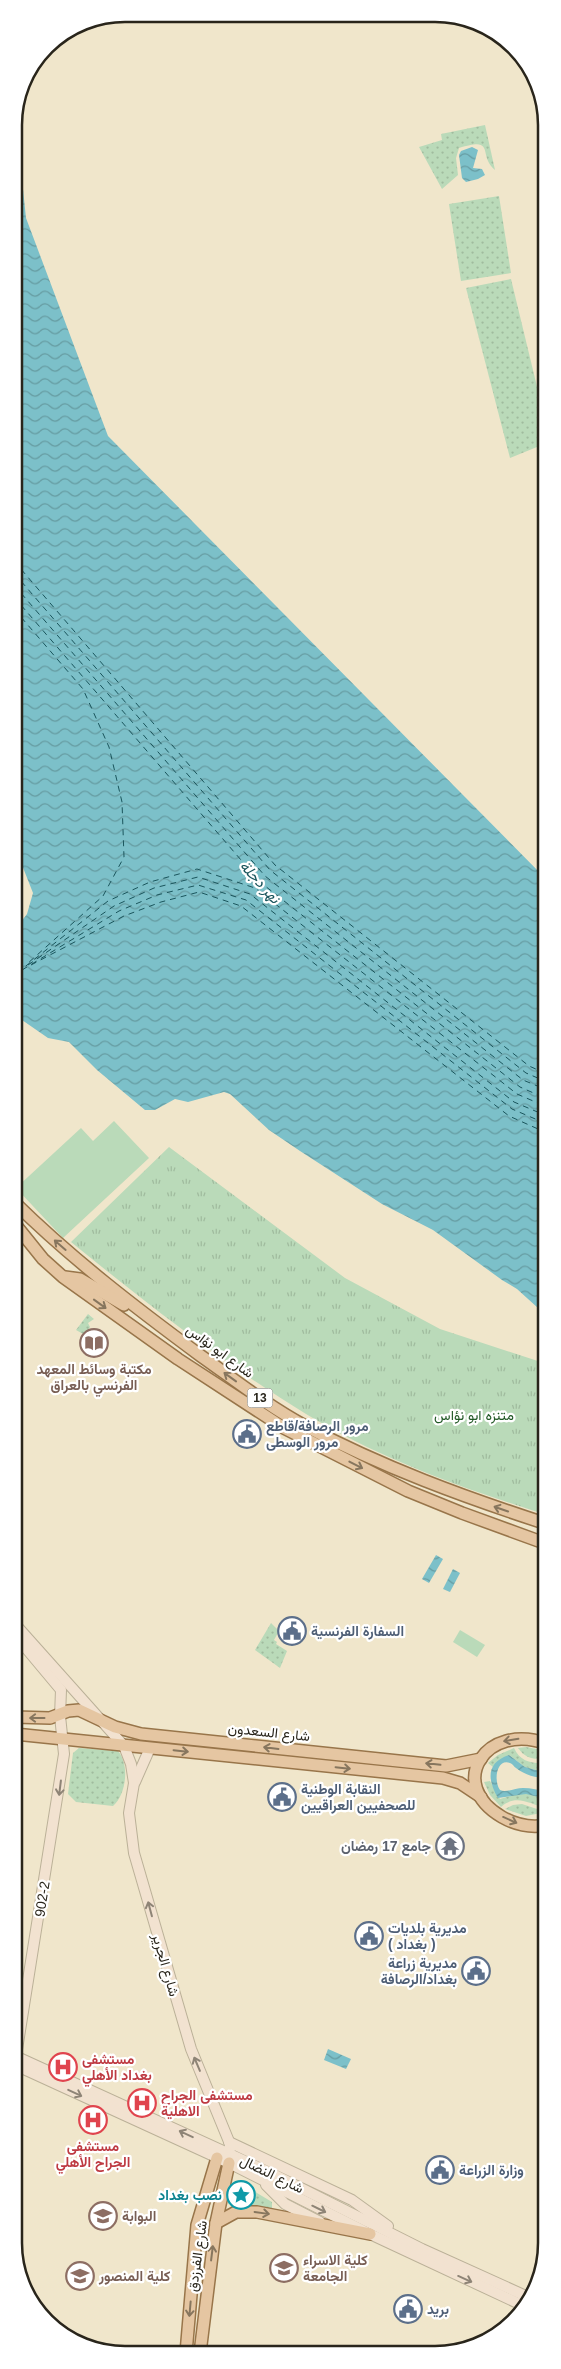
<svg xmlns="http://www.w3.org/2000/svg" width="561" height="2369" viewBox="0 0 561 2369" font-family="Helvetica,Vazirmatn,sans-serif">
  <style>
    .grass { fill: url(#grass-dots) }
    .park { fill: url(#park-tufts) }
    .garden { fill: #badab9 }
    .water { fill: url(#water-waves) }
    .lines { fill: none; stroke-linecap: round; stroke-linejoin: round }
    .ferry { stroke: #1a555c; stroke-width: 1; stroke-dasharray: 6 5; stroke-linecap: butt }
    .secondary-casing { stroke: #bbb198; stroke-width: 12 }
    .primary-casing { stroke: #98754a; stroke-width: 14 }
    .secondary { stroke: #f2e2d0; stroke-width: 10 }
    .primary { stroke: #e5c6a2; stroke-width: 11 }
    .oneway { stroke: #87765e }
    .oneway2 { stroke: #8e8476 }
    .labels { text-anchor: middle; stroke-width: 4.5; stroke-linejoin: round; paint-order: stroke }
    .shield { fill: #fff; stroke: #69665f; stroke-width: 1 }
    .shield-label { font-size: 12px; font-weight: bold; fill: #29251b }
    .street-label { font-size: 14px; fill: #29251b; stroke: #fff }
    .education-label { font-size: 14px; font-weight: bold; fill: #785e54; stroke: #fff; text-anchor: start }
    .park-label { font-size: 14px; fill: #215825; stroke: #fff }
    .service-label { font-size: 14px; font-weight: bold; fill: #4e5e75; stroke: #fff; text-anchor: start }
    .worship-label { font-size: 14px; font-weight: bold; fill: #5b616d; stroke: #fff; text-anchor: end }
    .health-label { font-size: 14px; font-weight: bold; fill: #be3a42; stroke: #fff; text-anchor: start }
    .culture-label { font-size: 14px; font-weight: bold; fill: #0d838f; stroke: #fff; text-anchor: end }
    .water-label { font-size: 15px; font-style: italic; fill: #1a555c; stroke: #fff }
    .rim { fill: none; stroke: #29251b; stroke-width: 2.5 }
  </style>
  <defs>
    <pattern id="grass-dots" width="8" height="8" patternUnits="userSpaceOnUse" patternTransform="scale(1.25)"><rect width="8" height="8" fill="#badab9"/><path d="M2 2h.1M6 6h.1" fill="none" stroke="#a0bb9e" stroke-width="1.8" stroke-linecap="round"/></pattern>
    <pattern id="park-tufts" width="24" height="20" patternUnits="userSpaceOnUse" patternTransform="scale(1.25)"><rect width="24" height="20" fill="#badab9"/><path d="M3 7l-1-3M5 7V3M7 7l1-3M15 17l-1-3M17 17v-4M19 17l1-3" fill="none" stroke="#a0bb9e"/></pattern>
    <pattern id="water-waves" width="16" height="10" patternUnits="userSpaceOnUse" patternTransform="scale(1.25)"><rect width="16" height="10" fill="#7cc0c9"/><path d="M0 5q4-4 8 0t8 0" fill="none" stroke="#669ca2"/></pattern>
  </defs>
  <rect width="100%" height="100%" fill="#f0e6cb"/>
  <!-- grass -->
  <g class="grass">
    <path d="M485,125l10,45c-18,-15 2,-34 -36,-22l-3,10 2,17 -16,14 -23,-42 23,-7 -1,-6z"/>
    <polygon points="499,196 511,273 461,281 449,204"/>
    <polygon points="511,279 546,424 546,438 537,447 510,458 466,288"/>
    <polygon points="88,1314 94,1319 88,1323 90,1327 87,1332 91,1334 86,1342 82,1339 85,1335 76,1330"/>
    <polygon points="271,1623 279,1631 274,1640 277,1642 276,1644 287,1651 280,1668 255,1650"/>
    <path d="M526,1747l21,4v7c-13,2 -21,1 -29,-10z"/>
    <path d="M79,1748l39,3c12,14 8,44 -5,55l-37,-4 -8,-8 5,-41z"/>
    <path d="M514,1748c6,14 19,16 33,15v10l-22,-6 -16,-12 -16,12 -5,-4 10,-8z"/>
    <path d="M490,1781l10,18c15,-5 32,-9 47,0v9c-17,-3 -30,-15 -46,-1l-11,-12 -6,-13z"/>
    <polygon points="522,1804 546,1812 526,1816 505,1809 513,1805"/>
    <polygon points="246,2182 257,2193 272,2202 272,2209 228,2204 233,2184"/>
  </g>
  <!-- park -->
  <path class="park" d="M169,1147l176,131 95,51 107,35v151c-82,-26 -167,-56 -241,-101 -82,-50 -160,-111 -235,-172z"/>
  <!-- garden -->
  <g class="garden">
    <polygon points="114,1121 149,1158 63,1238 16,1188 81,1128 93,1141"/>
    <polygon points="460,1630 485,1645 477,1657 453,1642"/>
  </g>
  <!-- water -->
  <g class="water">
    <polygon points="15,112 26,218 108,436 547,880 547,1321 538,1308 517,1289 502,1280 433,1230 382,1204 300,1151 269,1130 230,1094 224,1092 188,1102 175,1099 155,1110 145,1110 97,1070 69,1042 48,1038 22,1020 14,1000 14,931 27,914 33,893 22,865 14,855"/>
    <polygon points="472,147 478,150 473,168 482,169 485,175 478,179 466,182 462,178 459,155 461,151"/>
    <polygon points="436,1555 443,1559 429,1583 422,1579"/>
    <polygon points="453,1569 460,1573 450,1592 443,1589"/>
    <path d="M509,1755l16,12 22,6v5c-11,0 -22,-3 -31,-10 -2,-1 -3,-4 -6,-5 -13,-5 -17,17 -10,27 6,3 15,-2 23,-2 8,0 16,2 24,4v7l-21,-5 -28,4c-10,-17 -13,-35 11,-43z"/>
    <polygon points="328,2049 351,2059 346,2069 324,2060"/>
  </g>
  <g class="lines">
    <!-- ferry -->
    <g class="ferry">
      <polyline points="14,561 275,865 529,1066 547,1074"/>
      <polyline points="14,573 270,870 526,1073 547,1082"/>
      <polyline points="14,585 265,876 523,1080 547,1090"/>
      <polyline points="14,597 260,882 520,1087 547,1099"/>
      <polyline points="14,609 83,689 109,747 122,802 124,857 103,896 27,964"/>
      <polyline points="28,965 114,906 154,888 198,877 250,894 514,1102 547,1116"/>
      <polyline points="31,965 124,916 161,902 199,892 241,906 509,1116 547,1133"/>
      <polyline points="22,970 119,911 157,895 198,885 246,900 512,1109 547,1124"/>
      <polyline points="17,973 108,901 150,882 197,869 255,888 517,1094 547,1107"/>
    </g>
    <defs>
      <g id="secondary">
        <polyline points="15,1624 124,1746 131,1764 134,1783 129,1813 134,1853 191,2049 230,2144 229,2163"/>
        <polyline points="15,1635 61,1690 60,1716 64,1754 15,2062"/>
        <polyline points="135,1782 150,1748"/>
        <polyline points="15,2056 269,2172 422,2249 528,2297"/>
        <polyline points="15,2065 229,2163 370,2234 524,2306"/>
        <polyline points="229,2142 352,2200 388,2226"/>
        <polyline points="266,2185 285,2204 320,2222"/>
      </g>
      <g id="primary">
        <path d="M14,1202c58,57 122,106 187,154 34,24 67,50 104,70 77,41 159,71 242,98"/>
        <polyline points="14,1223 43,1259 63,1277 178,1359 284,1428 408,1491 462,1513 547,1544"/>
        <polyline points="65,1277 80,1279 124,1305"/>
        <polyline points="15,1717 50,1718 68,1711 79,1710 115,1727 141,1734 446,1766 481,1759"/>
        <polyline points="15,1734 443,1778 460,1783 481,1797"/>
        <path d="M547,1744c-61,-23 -102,40 -45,73 14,8 29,11 45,8"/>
        <polyline points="216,2223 236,2212 257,2212 370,2234"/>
        <polyline points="186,2353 197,2225 217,2158"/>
        <polyline points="200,2353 216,2223 229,2163"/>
      </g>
    </defs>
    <!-- secondary casing -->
    <use href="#secondary" class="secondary-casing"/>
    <!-- primary casing -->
    <use href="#primary" class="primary-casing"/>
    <!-- secondary -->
    <use href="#secondary" class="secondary"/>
    <!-- primary -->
    <use href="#primary" class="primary"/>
  </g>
  <!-- one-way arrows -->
  <defs><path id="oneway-shaft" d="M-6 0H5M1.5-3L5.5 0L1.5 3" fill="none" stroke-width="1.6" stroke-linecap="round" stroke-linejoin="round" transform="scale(1.25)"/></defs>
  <g class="oneway">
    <use href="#oneway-shaft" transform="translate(60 1245) rotate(-139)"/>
    <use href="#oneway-shaft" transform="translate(100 1304) rotate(36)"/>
    <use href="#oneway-shaft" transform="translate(230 1377) rotate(-144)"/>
    <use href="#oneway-shaft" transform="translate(356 1465) rotate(27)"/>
    <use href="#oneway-shaft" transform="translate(501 1509) rotate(-161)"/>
    <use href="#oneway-shaft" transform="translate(37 1718) rotate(-180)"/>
    <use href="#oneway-shaft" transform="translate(511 1740) rotate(171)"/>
    <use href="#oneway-shaft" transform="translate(271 1748) rotate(-173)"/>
    <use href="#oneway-shaft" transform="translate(181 1751) rotate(6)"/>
    <use href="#oneway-shaft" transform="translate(433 1764) rotate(-174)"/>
    <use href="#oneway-shaft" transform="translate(343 1768) rotate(6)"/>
    <use href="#oneway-shaft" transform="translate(510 1820) rotate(24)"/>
    <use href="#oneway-shaft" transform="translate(262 2213) rotate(8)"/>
    <use href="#oneway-shaft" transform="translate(212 2253) rotate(-83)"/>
    <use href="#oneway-shaft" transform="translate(190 2309) rotate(95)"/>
  </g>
  <g class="oneway2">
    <use href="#oneway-shaft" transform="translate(60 1788) rotate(97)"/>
    <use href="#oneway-shaft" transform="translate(150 1909) rotate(-105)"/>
    <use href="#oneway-shaft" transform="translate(197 2064) rotate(-113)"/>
    <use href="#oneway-shaft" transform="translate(75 2093) rotate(25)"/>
    <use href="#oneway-shaft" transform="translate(186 2134) rotate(-155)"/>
    <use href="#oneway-shaft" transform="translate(319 2209) rotate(26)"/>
    <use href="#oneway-shaft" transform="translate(465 2279) rotate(24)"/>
  </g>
  <!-- icons -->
  <defs>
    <symbol id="library-ring" viewBox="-11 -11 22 22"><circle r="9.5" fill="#fff" stroke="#8d6e63" stroke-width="1.5"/><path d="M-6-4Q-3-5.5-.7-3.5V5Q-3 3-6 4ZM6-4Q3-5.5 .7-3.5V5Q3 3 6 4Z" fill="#8d6e63"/></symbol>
    <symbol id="civic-ring" viewBox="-11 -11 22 22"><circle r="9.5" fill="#fff" stroke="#5c6f8a" stroke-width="1.5"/><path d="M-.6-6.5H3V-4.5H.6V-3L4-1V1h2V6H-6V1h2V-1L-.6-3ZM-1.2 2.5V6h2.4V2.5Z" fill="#5c6f8a"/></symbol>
    <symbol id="temple-ring" viewBox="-11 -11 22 22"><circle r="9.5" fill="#fff" stroke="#6b7280" stroke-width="1.5"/><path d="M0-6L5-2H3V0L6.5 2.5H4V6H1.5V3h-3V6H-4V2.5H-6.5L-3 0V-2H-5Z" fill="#6b7280"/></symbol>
    <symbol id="hospital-ring" viewBox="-11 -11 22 22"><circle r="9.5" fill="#fff" stroke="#e0444e" stroke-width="1.5"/><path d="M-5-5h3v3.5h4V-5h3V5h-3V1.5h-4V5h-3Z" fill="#e0444e"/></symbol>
    <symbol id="sight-ring" viewBox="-11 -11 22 22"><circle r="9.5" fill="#fff" stroke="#0f9aa8" stroke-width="1.5"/><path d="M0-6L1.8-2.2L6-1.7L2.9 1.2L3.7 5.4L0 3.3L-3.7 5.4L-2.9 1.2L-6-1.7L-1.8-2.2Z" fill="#0f9aa8"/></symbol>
    <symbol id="university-ring" viewBox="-11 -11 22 22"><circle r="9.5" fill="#fff" stroke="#8d6e63" stroke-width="1.5"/><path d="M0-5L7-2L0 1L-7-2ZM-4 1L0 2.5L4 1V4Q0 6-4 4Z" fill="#8d6e63"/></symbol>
  </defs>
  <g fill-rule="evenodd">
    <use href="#library-ring" x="78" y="1327" width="32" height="32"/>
    <use href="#civic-ring" x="231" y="1418" width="32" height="32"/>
    <use href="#civic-ring" x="276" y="1615" width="32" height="32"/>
    <use href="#civic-ring" x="266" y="1781" width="32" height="32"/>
    <use href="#temple-ring" x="434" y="1830" width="32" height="32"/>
    <use href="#civic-ring" x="353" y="1920" width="32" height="32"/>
    <use href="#civic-ring" x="460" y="1955" width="32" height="32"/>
    <use href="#hospital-ring" x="47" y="2051" width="32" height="32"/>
    <use href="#hospital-ring" x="126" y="2087" width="32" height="32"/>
    <use href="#hospital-ring" x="77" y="2104" width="32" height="32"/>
    <use href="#civic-ring" x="424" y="2154" width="32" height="32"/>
    <use href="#sight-ring" x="225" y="2179" width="32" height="32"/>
    <use href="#university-ring" x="87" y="2200" width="32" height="32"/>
    <use href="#university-ring" x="268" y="2252" width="32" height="32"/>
    <use href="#university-ring" x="64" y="2260" width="32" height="32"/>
    <use href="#civic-ring" x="392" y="2293" width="32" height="32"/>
  </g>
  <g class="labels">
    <!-- shield labels -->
    <rect class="shield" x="247.5" y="1388.5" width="25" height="19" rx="4"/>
    <g class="shield-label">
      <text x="260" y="1402">13</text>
    </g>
    <!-- street labels -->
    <g class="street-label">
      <text transform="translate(220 1351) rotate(36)" y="5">شارع ابو نؤاس</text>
      <text transform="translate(269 1732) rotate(6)" y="5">شارع السعدون</text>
      <text transform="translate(42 1899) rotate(-81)" y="5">902-2</text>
      <text transform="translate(166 1965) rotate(74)" y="5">شارع الجرير</text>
      <text transform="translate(272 2174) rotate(26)" y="5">شارع النضال</text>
      <text transform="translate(197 2256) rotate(-82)" y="5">شارع الفرزدق</text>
    </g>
    <!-- education labels -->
    <g class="education-label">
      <text x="94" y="1374" text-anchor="middle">مكتبة وسائط المعهد<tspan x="94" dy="16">الفرنسي بالعراق</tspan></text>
      <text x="122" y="2221">البوابة</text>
      <text x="303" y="2265">كلية الاسراء<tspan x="303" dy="16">الجامعة</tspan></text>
      <text x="99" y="2281">كلية المنصور</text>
    </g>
    <!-- park labels -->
    <g class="park-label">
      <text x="474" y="1420">متنزه ابو نؤاس</text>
    </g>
    <!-- service labels -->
    <g class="service-label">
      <text x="266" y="1431">مرور الرصافة/قاطع<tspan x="266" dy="16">مرور الوسطى</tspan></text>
      <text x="311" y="1636">السفارة الفرنسية</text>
      <text x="301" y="1794">النقابة الوطنية<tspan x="301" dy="16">للصحفيين العراقيين</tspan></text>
      <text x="388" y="1933">مديرية بلديات<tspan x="388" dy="16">( بغداد )</tspan></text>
      <text x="457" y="1968" text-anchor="end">مديرية زراعة<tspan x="457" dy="16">بغداد/الرصافة</tspan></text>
      <text x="459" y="2175">وزارة الزراعة</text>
      <text x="427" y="2314">بريد</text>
    </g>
    <!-- worship labels -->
    <g class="worship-label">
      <text x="431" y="1851">جامع 17 رمضان</text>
    </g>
    <!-- health labels -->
    <g class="health-label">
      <text x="82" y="2064">مستشفى<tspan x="82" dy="16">بغداد الأهلي</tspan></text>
      <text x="161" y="2100">مستشفى الجراح<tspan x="161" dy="16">الاهلية</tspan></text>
      <text x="93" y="2151" text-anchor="middle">مستشفى<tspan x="93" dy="16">الجراح الأهلي</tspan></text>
    </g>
    <!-- culture labels -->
    <g class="culture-label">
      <text x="222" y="2200">نصب بغداد</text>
    </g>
    <!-- water labels -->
    <g class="water-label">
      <text transform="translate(260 882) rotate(48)" y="5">نهر دجلة</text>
    </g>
  </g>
  <!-- crop -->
  <path d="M0 0H561V2369H0ZM125 22H435A103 103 0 0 1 538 125V2243A103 103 0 0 1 435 2346H125A103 103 0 0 1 22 2243V125A103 103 0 0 1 125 22Z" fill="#fff" fill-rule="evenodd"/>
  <path class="rim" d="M125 22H435A103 103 0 0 1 538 125V2243A103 103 0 0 1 435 2346H125A103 103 0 0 1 22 2243V125A103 103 0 0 1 125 22Z"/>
</svg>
